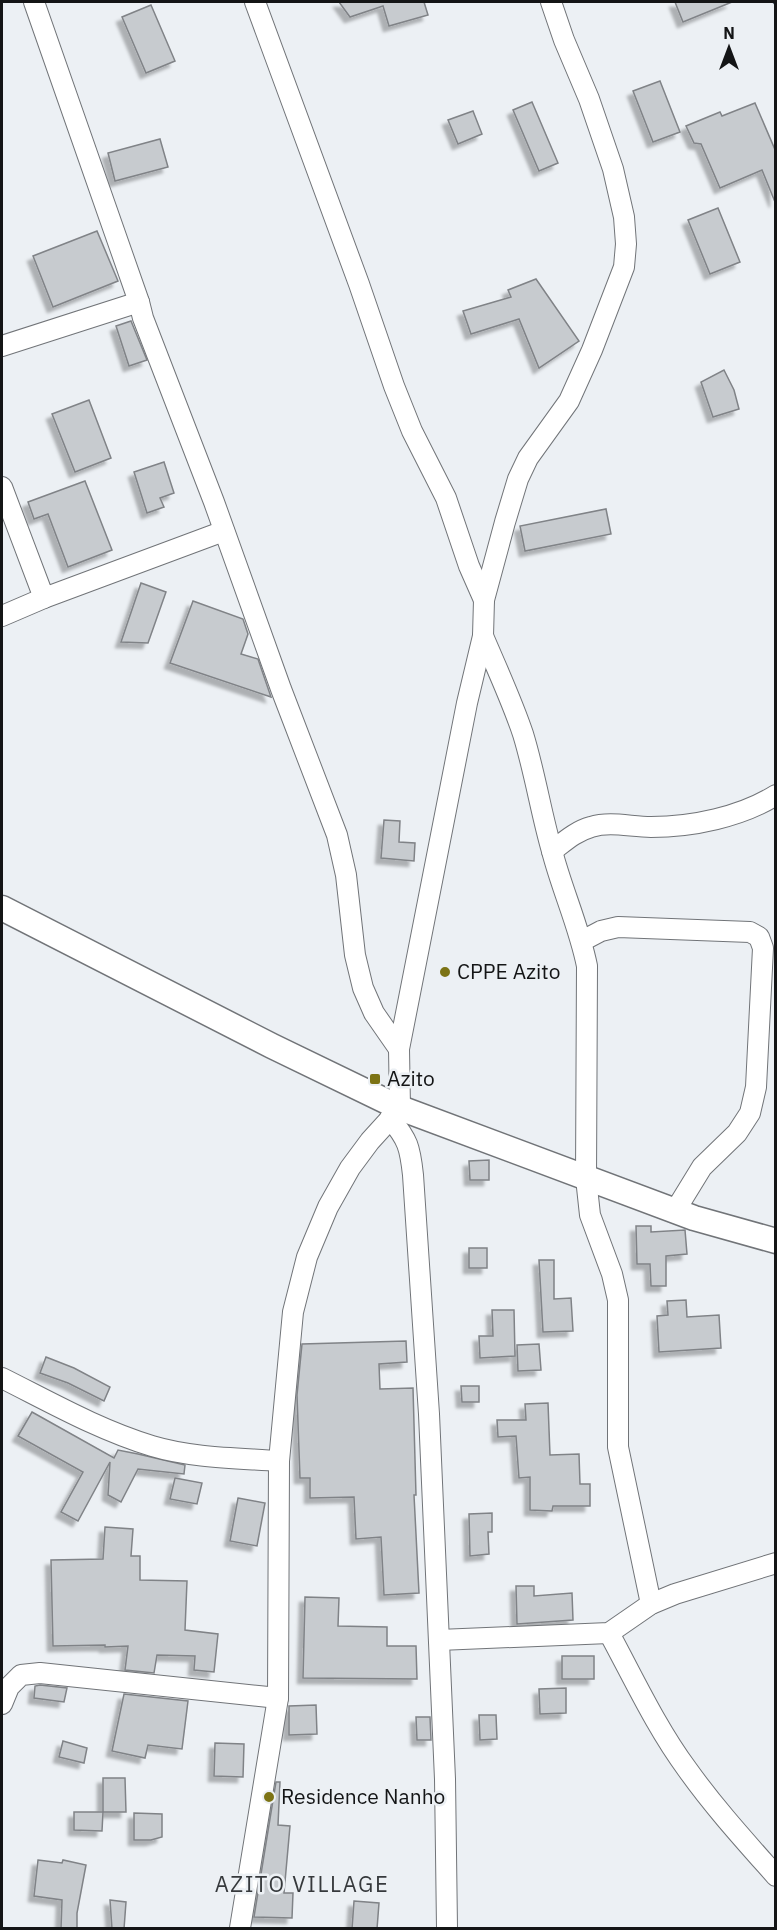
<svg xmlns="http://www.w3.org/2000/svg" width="777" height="1930" viewBox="0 0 777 1930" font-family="'IBM Plex Sans',sans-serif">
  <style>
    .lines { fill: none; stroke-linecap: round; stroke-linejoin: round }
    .stream { stroke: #606f80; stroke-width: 5 }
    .building { fill: #c7cbcf; stroke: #808387; stroke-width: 1.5; filter: url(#shadow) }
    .minor-casing { stroke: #717478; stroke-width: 22 }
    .tertiary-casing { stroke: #717478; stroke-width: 27 }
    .minor { stroke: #fff; stroke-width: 20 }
    .tertiary { stroke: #fff; stroke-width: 24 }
    .poi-dot { fill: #7c7315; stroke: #ecf0f4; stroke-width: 2 }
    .labels { text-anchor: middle; stroke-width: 5; stroke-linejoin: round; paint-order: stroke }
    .poi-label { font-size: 21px; fill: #141516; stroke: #ecf0f4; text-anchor: start }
    .neighbourhood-label { font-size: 22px; letter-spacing: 1.5px; fill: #36393c; stroke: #ecf0f4 }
  </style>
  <defs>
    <filter id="shadow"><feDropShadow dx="-5.5" dy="5.5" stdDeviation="1.5" flood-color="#0004"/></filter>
  </defs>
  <rect width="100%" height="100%" fill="#ecf0f4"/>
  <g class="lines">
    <!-- stream -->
    <polyline class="stream" points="775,2 776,2"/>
  </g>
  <!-- building -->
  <g class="building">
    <polygon points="339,2 424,2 428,15 389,26 383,6 350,17"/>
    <polygon points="675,2 732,2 683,22"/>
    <polygon points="151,5 175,61 146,73 122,17"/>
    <polygon points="660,81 680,132 653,142 633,91"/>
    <polygon points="532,102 558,163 539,171 513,110"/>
    <polygon points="755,103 776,152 775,202 762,170 720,188 701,144 694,143 686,126 720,112 722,116"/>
    <polygon points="473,111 482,134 458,144 448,120"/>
    <polygon points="160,139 168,167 115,181 108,153"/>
    <polygon points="718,208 740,262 710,274 688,220"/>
    <polygon points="97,231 118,281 53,307 33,256"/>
    <polygon points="536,279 579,341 539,368 519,319 471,334 463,311 511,297 508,290"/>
    <polygon points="131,321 147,360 129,366 116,326"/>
    <polygon points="724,370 734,390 739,409 713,417 701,382"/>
    <polygon points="89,400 111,458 75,472 52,414"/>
    <polygon points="164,462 174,493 160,498 164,507 147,513 134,472"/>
    <polygon points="85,481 112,550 68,567 48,514 34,519 28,502"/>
    <polygon points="606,509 611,534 525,551 520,526"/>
    <polygon points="141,583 166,592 148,643 121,642"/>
    <polygon points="193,601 243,619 248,634 241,654 258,659 271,697 170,663"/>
    <polygon points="384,820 400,821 399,842 415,843 414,861 381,858"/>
    <polygon points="489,1160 489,1180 470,1180 469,1161"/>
    <polygon points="636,1226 651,1226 651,1232 685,1230 687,1254 666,1256 666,1286 651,1286 650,1264 637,1264"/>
    <rect x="469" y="1248" width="18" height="20"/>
    <polygon points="539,1260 554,1260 554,1299 571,1298 573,1331 543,1332"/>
    <polygon points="686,1300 687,1317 719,1315 721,1348 659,1352 657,1316 668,1315 667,1301"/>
    <polygon points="492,1310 514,1310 515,1356 480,1358 479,1336 493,1336"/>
    <polygon points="406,1341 407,1362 379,1364 380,1389 413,1388 416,1495 414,1495 419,1593 384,1595 381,1537 356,1539 354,1497 310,1498 310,1478 300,1478 297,1395 302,1344"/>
    <polygon points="539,1344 541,1370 518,1371 517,1345"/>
    <polygon points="46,1357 74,1368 110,1387 104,1401 68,1383 40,1373"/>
    <polygon points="461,1386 479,1386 479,1402 462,1402"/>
    <polygon points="548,1403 550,1455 579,1454 580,1484 590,1484 590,1506 553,1506 552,1511 530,1510 530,1477 519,1478 516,1436 498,1437 497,1420 526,1420 525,1404"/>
    <polygon points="32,1412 114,1458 118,1450 138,1454 185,1465 184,1474 138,1469 121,1502 108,1495 110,1462 78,1521 61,1512 83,1472 18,1436"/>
    <polygon points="175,1478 202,1483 197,1504 170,1499"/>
    <polygon points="238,1498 265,1503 257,1546 230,1541"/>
    <polygon points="492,1513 492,1532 488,1532 489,1554 470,1556 469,1514"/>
    <polygon points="105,1527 133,1529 131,1556 140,1556 140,1580 187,1581 185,1630 218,1634 214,1672 194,1670 195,1656 157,1655 154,1673 125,1670 128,1646 105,1647 105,1645 53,1646 51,1560 103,1559"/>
    <polygon points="516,1586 534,1586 534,1596 572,1593 573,1620 517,1624"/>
    <polygon points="305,1597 339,1598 338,1626 387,1627 387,1646 416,1646 417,1679 303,1678"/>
    <rect x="562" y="1656" width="32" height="23"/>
    <polygon points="40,1685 67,1688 64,1702 34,1698 35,1686"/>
    <polygon points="566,1688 566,1713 540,1714 539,1689"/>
    <polygon points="124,1694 188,1701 182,1749 148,1745 145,1758 112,1751"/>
    <polygon points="316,1705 317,1734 289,1735 289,1706"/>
    <polygon points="479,1715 496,1715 497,1739 480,1740"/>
    <polygon points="416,1717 430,1717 431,1740 417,1740"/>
    <polygon points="63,1741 87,1748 84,1763 59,1757"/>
    <polygon points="215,1743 244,1744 243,1777 214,1776"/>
    <polygon points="103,1778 125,1778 126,1812 103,1812"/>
    <polygon points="276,1782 280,1782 278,1825 290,1826 284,1893 293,1893 292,1918 254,1917"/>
    <polygon points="74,1812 103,1812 102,1831 74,1830"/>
    <polygon points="134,1813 162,1814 162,1837 151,1840 134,1840"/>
    <polygon points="38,1860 62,1863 63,1860 86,1865 77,1913 77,1929 61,1929 62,1900 34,1896"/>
    <polygon points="110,1900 126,1902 124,1929 112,1929"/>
    <polygon points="354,1901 379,1903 377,1929 352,1929"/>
  </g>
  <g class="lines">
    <defs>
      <g id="minor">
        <polyline points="34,2 139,302 143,318 214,502 281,689 337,835 346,875 355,955 363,988 374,1013 399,1049"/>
        <polyline points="255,2 359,284 394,386 412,431 446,498 469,566 484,600"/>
        <polyline points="2,346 139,302"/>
        <polyline points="2,487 44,598 224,531"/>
        <polyline points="2,616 44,598"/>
        <path d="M483,636c14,33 29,65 40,98 12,39 18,79 29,117 10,39 27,75 35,115l-1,212 4,37 22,59 6,26v147l33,157"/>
        <path d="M552,851c12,-9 24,-20 39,-24 19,-6 40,0 60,0 41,0 90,-10 125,-32"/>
        <polyline points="582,941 601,931 618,927 750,932 759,937 763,948 756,1087 750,1113 737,1133 702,1167 675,1211"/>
        <path d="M390,1118c18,22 20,29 23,57l16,239 16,365 2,149"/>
        <path d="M2,1378c48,24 97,52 150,68 40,12 85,12 127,15"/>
        <path d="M609,1633c25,46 47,94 78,136 27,38 58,72 89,107"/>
        <polyline points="439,1640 609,1633 651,1604 675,1594 776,1563"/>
        <polyline points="2,1704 9,1687 21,1675 40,1673 278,1698"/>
        <polyline points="240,1928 278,1698 279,1461 293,1312 307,1257 328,1207 350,1168 370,1141 400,1108 399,1049 467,703 483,636 484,600 505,522 518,479 528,458 569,401 592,350 624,267 626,244 624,217 613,169 589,99 564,40 551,2"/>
      </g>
      <polyline id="tertiary" points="2,908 272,1046 400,1108 694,1218 776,1241"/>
    </defs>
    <!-- minor casing -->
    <use href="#minor" class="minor-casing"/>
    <!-- tertiary casing -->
    <use href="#tertiary" class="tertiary-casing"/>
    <!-- minor -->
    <use href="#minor" class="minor"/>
    <!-- tertiary -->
    <use href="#tertiary" class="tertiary"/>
  </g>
  <!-- markers -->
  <g class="poi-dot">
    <circle cx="445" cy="972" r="6"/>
    <rect x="369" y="1073" width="12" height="12" rx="3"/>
    <circle cx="269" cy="1797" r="6"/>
  </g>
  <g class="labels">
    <!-- poi labels -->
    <g class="poi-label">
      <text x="457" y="979">CPPE Azito</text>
      <text x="387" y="1086">Azito</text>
      <text x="281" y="1804">Residence Nanho</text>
    </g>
    <!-- neighbourhood labels -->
    <g class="neighbourhood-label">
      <text x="302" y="1892">AZITO VILLAGE</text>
    </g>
  </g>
  <!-- border -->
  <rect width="777" height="1930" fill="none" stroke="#141516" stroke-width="6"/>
  <!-- north arrow -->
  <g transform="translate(729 48)" stroke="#ecf0f4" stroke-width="4.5" paint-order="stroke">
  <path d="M0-4.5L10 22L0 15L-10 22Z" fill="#141516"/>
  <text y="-9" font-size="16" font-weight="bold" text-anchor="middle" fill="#141516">N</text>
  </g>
</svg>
